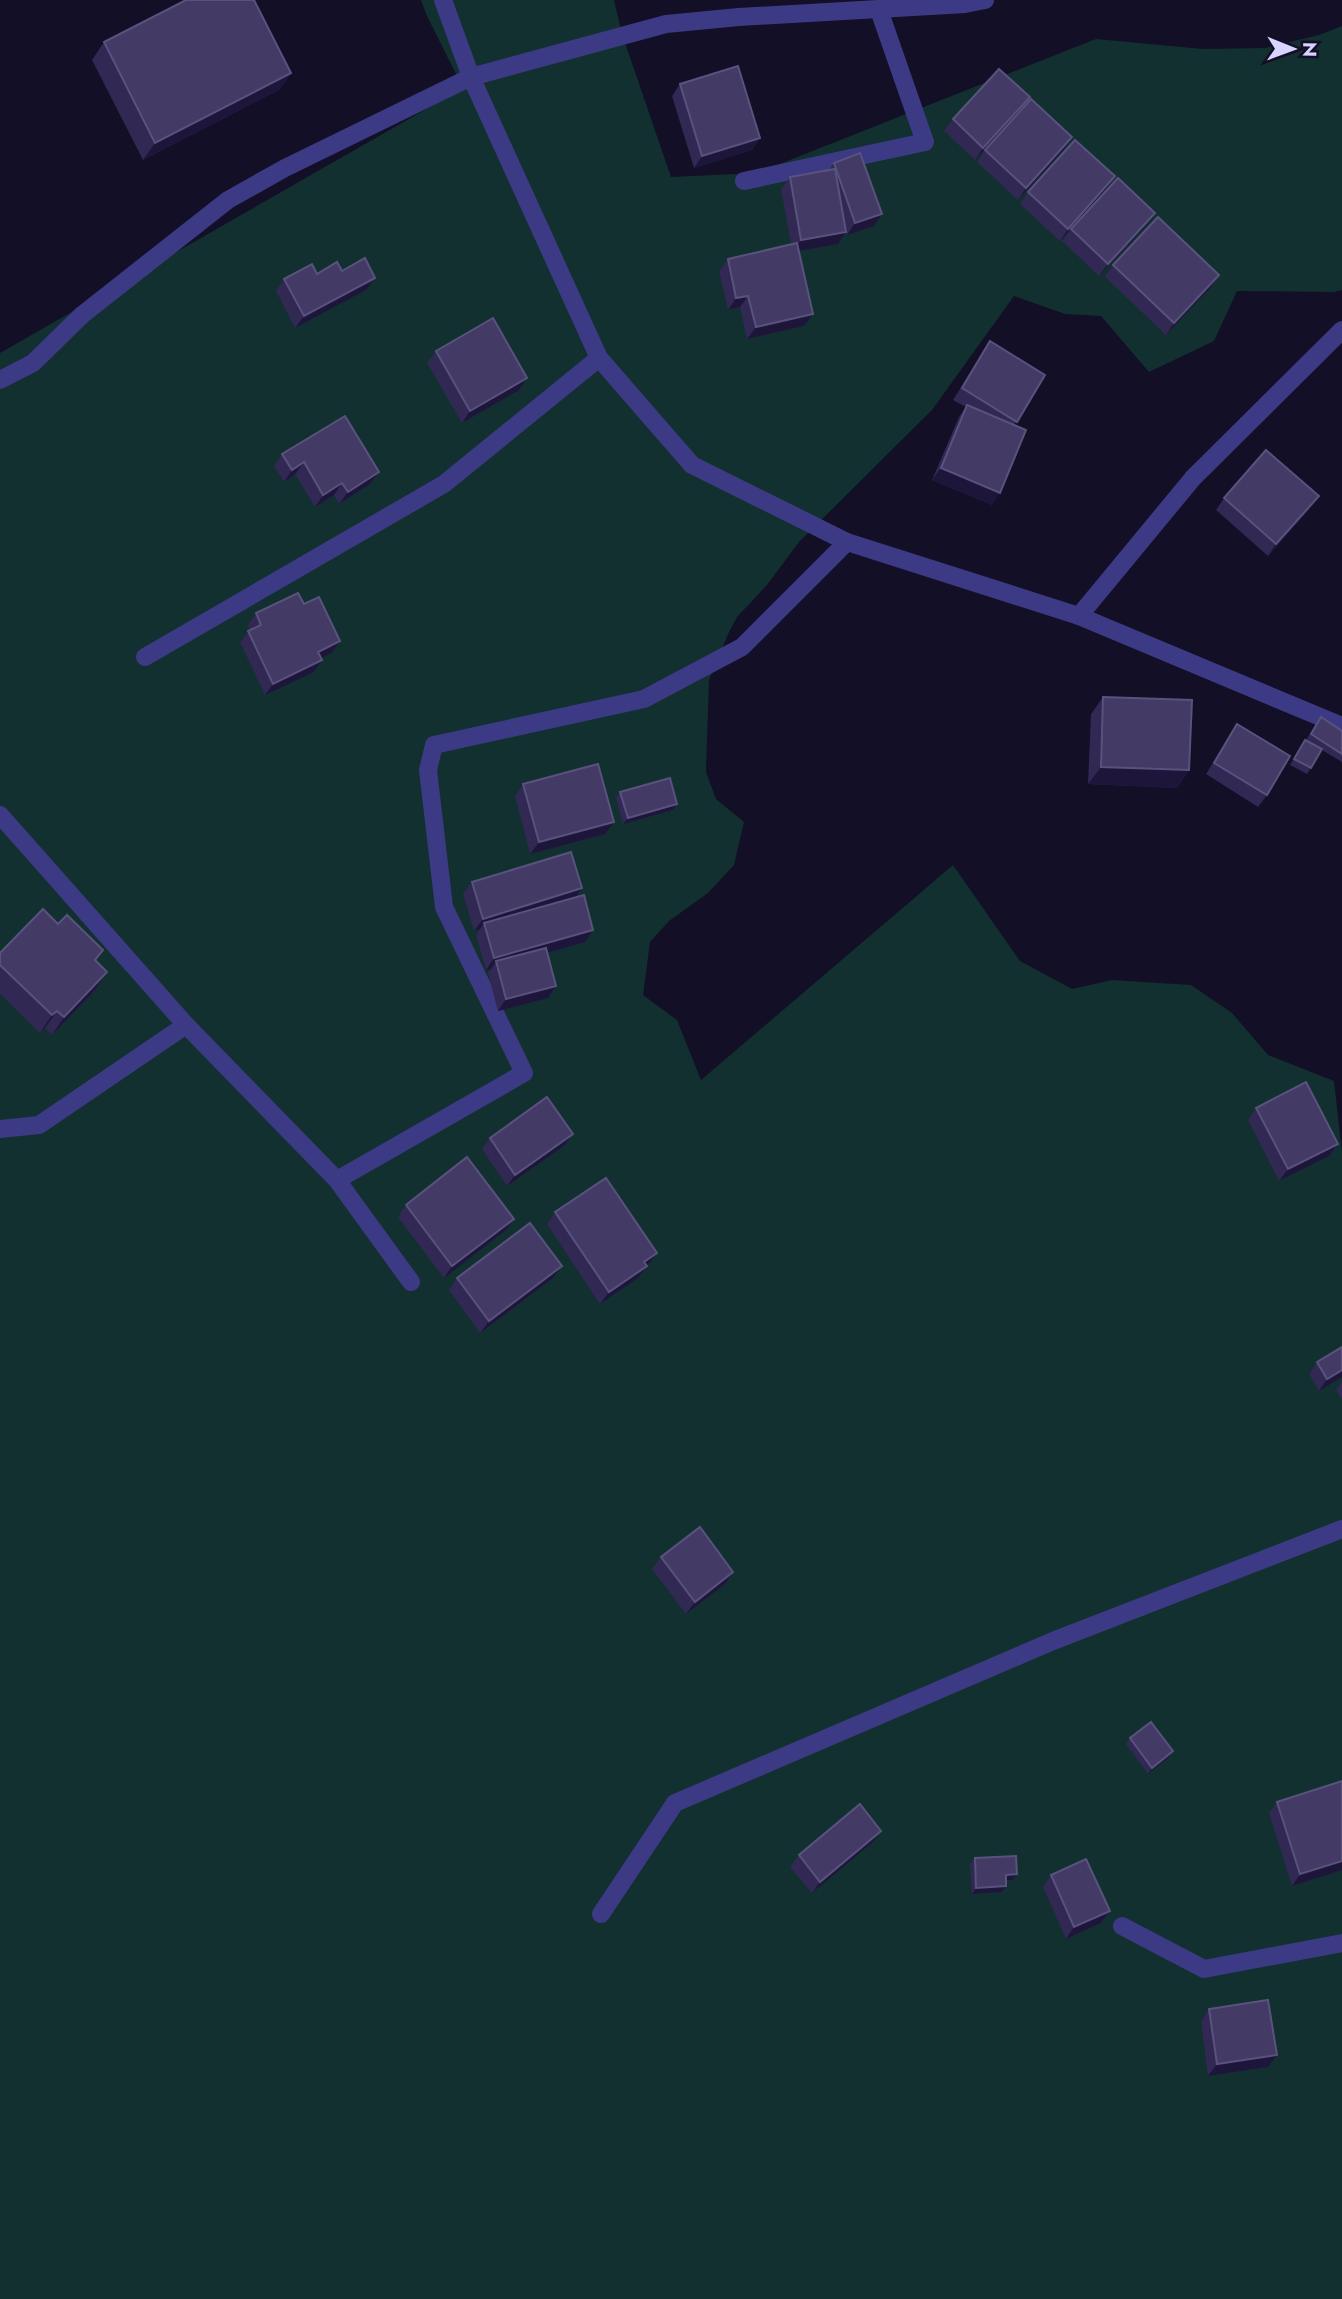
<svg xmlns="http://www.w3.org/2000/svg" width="1342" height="2299" viewBox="0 0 1342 2299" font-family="Jost,sans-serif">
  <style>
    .green { fill: #12302f }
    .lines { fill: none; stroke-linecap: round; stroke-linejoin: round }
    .minor { stroke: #3d3a85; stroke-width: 18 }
    .wall { fill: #312854 }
    .shaded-wall { fill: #1d163a }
    .building { fill: #433a66; stroke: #5a527e; stroke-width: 2 }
  </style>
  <rect width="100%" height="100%" fill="#130f26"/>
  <!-- green -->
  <polygon class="green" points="421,0 614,0 622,34 671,177 757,173 1096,39 1203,49 1265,48 1319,35 1342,26 1342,290 1334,292 1237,291 1214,341 1149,372 1101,316 1065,314 1014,296 932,410 799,542 767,585 737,617 729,632 709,680 706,772 716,799 744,822 734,865 708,893 669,921 650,942 643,995 677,1020 701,1080 953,865 1020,961 1072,989 1112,980 1191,985 1232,1013 1268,1055 1334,1081 1342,1152 1342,2299 0,2299 0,353 463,88 427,16"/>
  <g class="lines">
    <!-- minor -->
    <g class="minor">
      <polyline points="443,0 471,77 599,358 692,465 847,542 1079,616 1342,726"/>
      <polyline points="744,181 925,142 879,10"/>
      <polyline points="0,380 33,363 82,315 228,200 285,168 471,77 666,24 739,17 965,4 985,0"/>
      <polyline points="1079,616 1193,478 1342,330"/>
      <polyline points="145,657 444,484 599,358"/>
      <polyline points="0,815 186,1025 337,1180 411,1282"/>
      <polyline points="0,1129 39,1125 186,1025"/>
      <polyline points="337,1180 524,1073 444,907 428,770 434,745 644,699 742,647 847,542"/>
      <polyline points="601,1914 675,1803 1053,1641 1342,1529"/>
      <polyline points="1122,1926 1204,1969 1342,1943"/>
    </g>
  </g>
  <!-- wall -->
  <g class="wall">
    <polygon points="104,42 291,73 279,90 143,160 92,60"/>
    <polygon points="680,84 760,138 752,150 694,168 672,96"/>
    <polygon points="1030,97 1021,109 975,160 944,131 953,119"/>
    <polygon points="1072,137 1064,149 1018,200 977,162 985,150"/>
    <polygon points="834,163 882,214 874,226 847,235 846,232 838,244 798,251 804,326 747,339 740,307 728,310 719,271 728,259 791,244 781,189 790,177 829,170"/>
    <polygon points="1115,176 1107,188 1060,241 1020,204 1028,192"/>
    <polygon points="1155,213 1146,225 1099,276 1062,241 1071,229"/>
    <polygon points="1113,265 1219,275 1211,287 1166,335 1105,277"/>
    <polygon points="342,271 366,290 295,328 276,291 284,279 317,274"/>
    <polygon points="990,341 1045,375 1014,425 992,505 932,480 959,417 966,407 953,400"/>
    <polygon points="436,351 527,378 519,390 462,423 427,363"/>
    <polygon points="282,454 379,472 370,484 339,504 334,495 315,507 295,474 284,482 274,466"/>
    <polygon points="1224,498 1310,508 1268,556 1216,510"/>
    <polygon points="304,604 340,641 332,653 321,658 322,660 314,672 265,695 240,642 250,630 248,625 256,613"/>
    <polygon points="1103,697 1189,770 1177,788 1088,784 1091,714"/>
    <polygon points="1321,717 1342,731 1342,762 1322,750 1307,774 1290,765 1305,740 1317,747 1306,740"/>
    <polygon points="1237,724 1267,795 1258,807 1206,774"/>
    <polygon points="523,784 605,834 530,854 515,796"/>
    <polygon points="620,792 677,804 673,810 623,824 616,798"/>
    <polygon points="472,882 582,888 576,898 585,942 547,953 556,986 548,998 498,1011 488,973 491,969 486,970 476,935 480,929 474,931 463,894"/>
    <polygon points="58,924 103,950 96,961 107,972 95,990 52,1035 45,1028 40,1033 0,994 0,953"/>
    <polygon points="1256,1108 1338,1144 1329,1156 1279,1181 1248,1120"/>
    <polygon points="573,1134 564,1146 507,1186 482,1149 490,1138"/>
    <polygon points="406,1205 514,1219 506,1230 444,1278 398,1217"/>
    <polygon points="555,1212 648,1265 638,1278 600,1304 547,1224"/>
    <polygon points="562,1266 553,1278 480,1333 449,1290 457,1278"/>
    <polygon points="1342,1347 1342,1377 1319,1391 1309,1374 1317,1362"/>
    <polygon points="1342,1381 1342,1399 1336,1390"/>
    <polygon points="661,1557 733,1572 725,1584 686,1614 652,1569"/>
    <polygon points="1130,1738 1169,1757 1148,1774 1126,1744"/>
    <polygon points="1277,1802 1342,1870 1292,1886 1269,1813"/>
    <polygon points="873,1842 812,1893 790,1867 799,1855"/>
    <polygon points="975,1858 1017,1874 1013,1880 1006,1881 1006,1886 1002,1892 972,1894 970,1864"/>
    <polygon points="1051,1875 1110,1911 1101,1923 1066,1939 1043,1887"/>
    <polygon points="1209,2009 1277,2055 1268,2067 1208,2076 1201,2021"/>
  </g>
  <!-- shaded-wall -->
  <g class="shaded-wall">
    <polygon points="291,73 279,90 143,160 155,143"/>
    <polygon points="1030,97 1021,109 975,160 983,148"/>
    <polygon points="1072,137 1064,149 1018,200 1026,188"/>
    <polygon points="760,138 752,150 694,168 702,156"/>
    <polygon points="1115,176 1107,188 1060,241 1068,229"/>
    <polygon points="1155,213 1146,225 1099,276 1108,264"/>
    <polygon points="882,214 874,226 847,235 855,223"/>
    <polygon points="846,232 838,244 793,252 801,240"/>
    <polygon points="1219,275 1211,287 1166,335 1174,323"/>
    <polygon points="375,278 366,290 295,328 304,316"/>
    <polygon points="748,296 740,307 728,310 736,298"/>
    <polygon points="813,314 804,326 747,339 756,327"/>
    <polygon points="527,378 519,390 462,423 470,411"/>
    <polygon points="304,462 295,474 284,482 292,470"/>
    <polygon points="941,468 1000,493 992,505 932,480"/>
    <polygon points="379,472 370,484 339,504 348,492"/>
    <polygon points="342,483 334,495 315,507 323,495"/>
    <polygon points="1319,496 1310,508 1268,556 1276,544"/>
    <polygon points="340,641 332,653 310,663 318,652"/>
    <polygon points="322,660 314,672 265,695 273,684"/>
    <polygon points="1101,767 1189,770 1177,788 1088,784"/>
    <polygon points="677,804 673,810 623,824 628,818"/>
    <polygon points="614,822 605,834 530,854 539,842"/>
    <polygon points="582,888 574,900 484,923 480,929 474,931 483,919"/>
    <polygon points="593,930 585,942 497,967 496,961 491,969 486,970 494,958"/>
    <polygon points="107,972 95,990 52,1035 64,1017"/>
    <polygon points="556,986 548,998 498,1011 506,999"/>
    <polygon points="57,1011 45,1028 40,1033 52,1015"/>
    <polygon points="573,1134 564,1146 507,1186 515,1175"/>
    <polygon points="1338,1144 1329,1156 1279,1181 1288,1169"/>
    <polygon points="514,1219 506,1230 444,1278 452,1266"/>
    <polygon points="657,1253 638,1278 600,1304 609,1292 644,1262"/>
    <polygon points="562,1266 553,1278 480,1333 489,1321"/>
    <polygon points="1342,1370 1342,1377 1319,1391 1327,1379"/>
    <polygon points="733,1572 725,1584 686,1614 695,1602"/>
    <polygon points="1173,1751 1169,1757 1148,1774 1152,1768"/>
    <polygon points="881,1831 873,1842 812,1893 820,1882"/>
    <polygon points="1342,1861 1342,1870 1292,1886 1300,1874"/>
    <polygon points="1017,1874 1013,1880 1002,1881 1006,1875"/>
    <polygon points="1006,1886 1002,1892 972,1894 976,1888"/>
    <polygon points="1110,1911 1101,1923 1066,1939 1074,1927"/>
    <polygon points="1277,2055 1268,2067 1208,2076 1217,2064"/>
  </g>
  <!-- building -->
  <g class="building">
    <polygon points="186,0 254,0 291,73 155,143 104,42"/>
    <polygon points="738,66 760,138 702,156 680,84"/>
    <polygon points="999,69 1030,97 983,148 953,119"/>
    <polygon points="1031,99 1072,137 1026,188 985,150"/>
    <polygon points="1075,140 1115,176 1068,229 1028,192"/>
    <polygon points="860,153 882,214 855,223 834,163"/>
    <polygon points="835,169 846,232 801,240 790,177"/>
    <polygon points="1118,178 1155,213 1108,264 1071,229"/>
    <polygon points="1158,217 1219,275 1174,323 1113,265"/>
    <polygon points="797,243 813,314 756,327 748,296 736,298 728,259"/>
    <polygon points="365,258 375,278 304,316 284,279 312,264 317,274 337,262 342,271"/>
    <polygon points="493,318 527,378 470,411 436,351"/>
    <polygon points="990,341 1045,375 1017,422 962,388"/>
    <polygon points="967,405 1026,430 1000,493 941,468"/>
    <polygon points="345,416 379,472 348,492 342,483 323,495 304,462 292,470 282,454"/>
    <polygon points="1266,450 1319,496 1276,544 1224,498"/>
    <polygon points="298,593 304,604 319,597 340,641 318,652 322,660 273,684 248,631 261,625 256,613"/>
    <polygon points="1103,697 1192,700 1189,770 1101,767"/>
    <polygon points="1321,717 1342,731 1342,754 1311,734"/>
    <polygon points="1237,724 1290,756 1267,795 1214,763"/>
    <polygon points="1305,740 1322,749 1311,768 1294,759"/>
    <polygon points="598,764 614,822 539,842 523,784"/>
    <polygon points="670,778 677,804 628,818 620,792"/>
    <polygon points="571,852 582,888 483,919 472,882"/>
    <polygon points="584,895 593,930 494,958 484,923"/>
    <polygon points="43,909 58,924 67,915 103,950 95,960 107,972 64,1017 57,1011 52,1015 0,965 0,953"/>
    <polygon points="546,948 556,986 506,999 496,961"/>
    <polygon points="1306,1082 1338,1144 1288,1169 1256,1108"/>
    <polygon points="547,1097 573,1134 515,1175 490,1138"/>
    <polygon points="467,1157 514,1219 452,1266 406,1205"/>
    <polygon points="606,1178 657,1253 644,1262 647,1266 609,1292 555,1212"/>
    <polygon points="530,1223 562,1266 489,1321 457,1278"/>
    <polygon points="1342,1347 1342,1370 1327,1379 1317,1362"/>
    <polygon points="700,1527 733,1572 695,1602 661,1557"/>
    <polygon points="1151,1722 1173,1751 1152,1768 1130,1738"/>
    <polygon points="1342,1781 1342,1861 1300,1874 1277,1802"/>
    <polygon points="860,1804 881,1831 820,1882 799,1855"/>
    <polygon points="1016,1856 1017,1874 1006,1875 1006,1886 976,1888 975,1858"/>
    <polygon points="1086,1859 1110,1911 1074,1927 1051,1875"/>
    <polygon points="1268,2000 1277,2055 1217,2064 1209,2009"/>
  </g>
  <!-- north arrow -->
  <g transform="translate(1293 49) rotate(91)" stroke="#130f26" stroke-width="5" paint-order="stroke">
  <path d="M0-5L12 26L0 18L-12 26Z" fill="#d9d4ff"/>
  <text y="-10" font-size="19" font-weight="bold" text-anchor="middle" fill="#d9d4ff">N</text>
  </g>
</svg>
